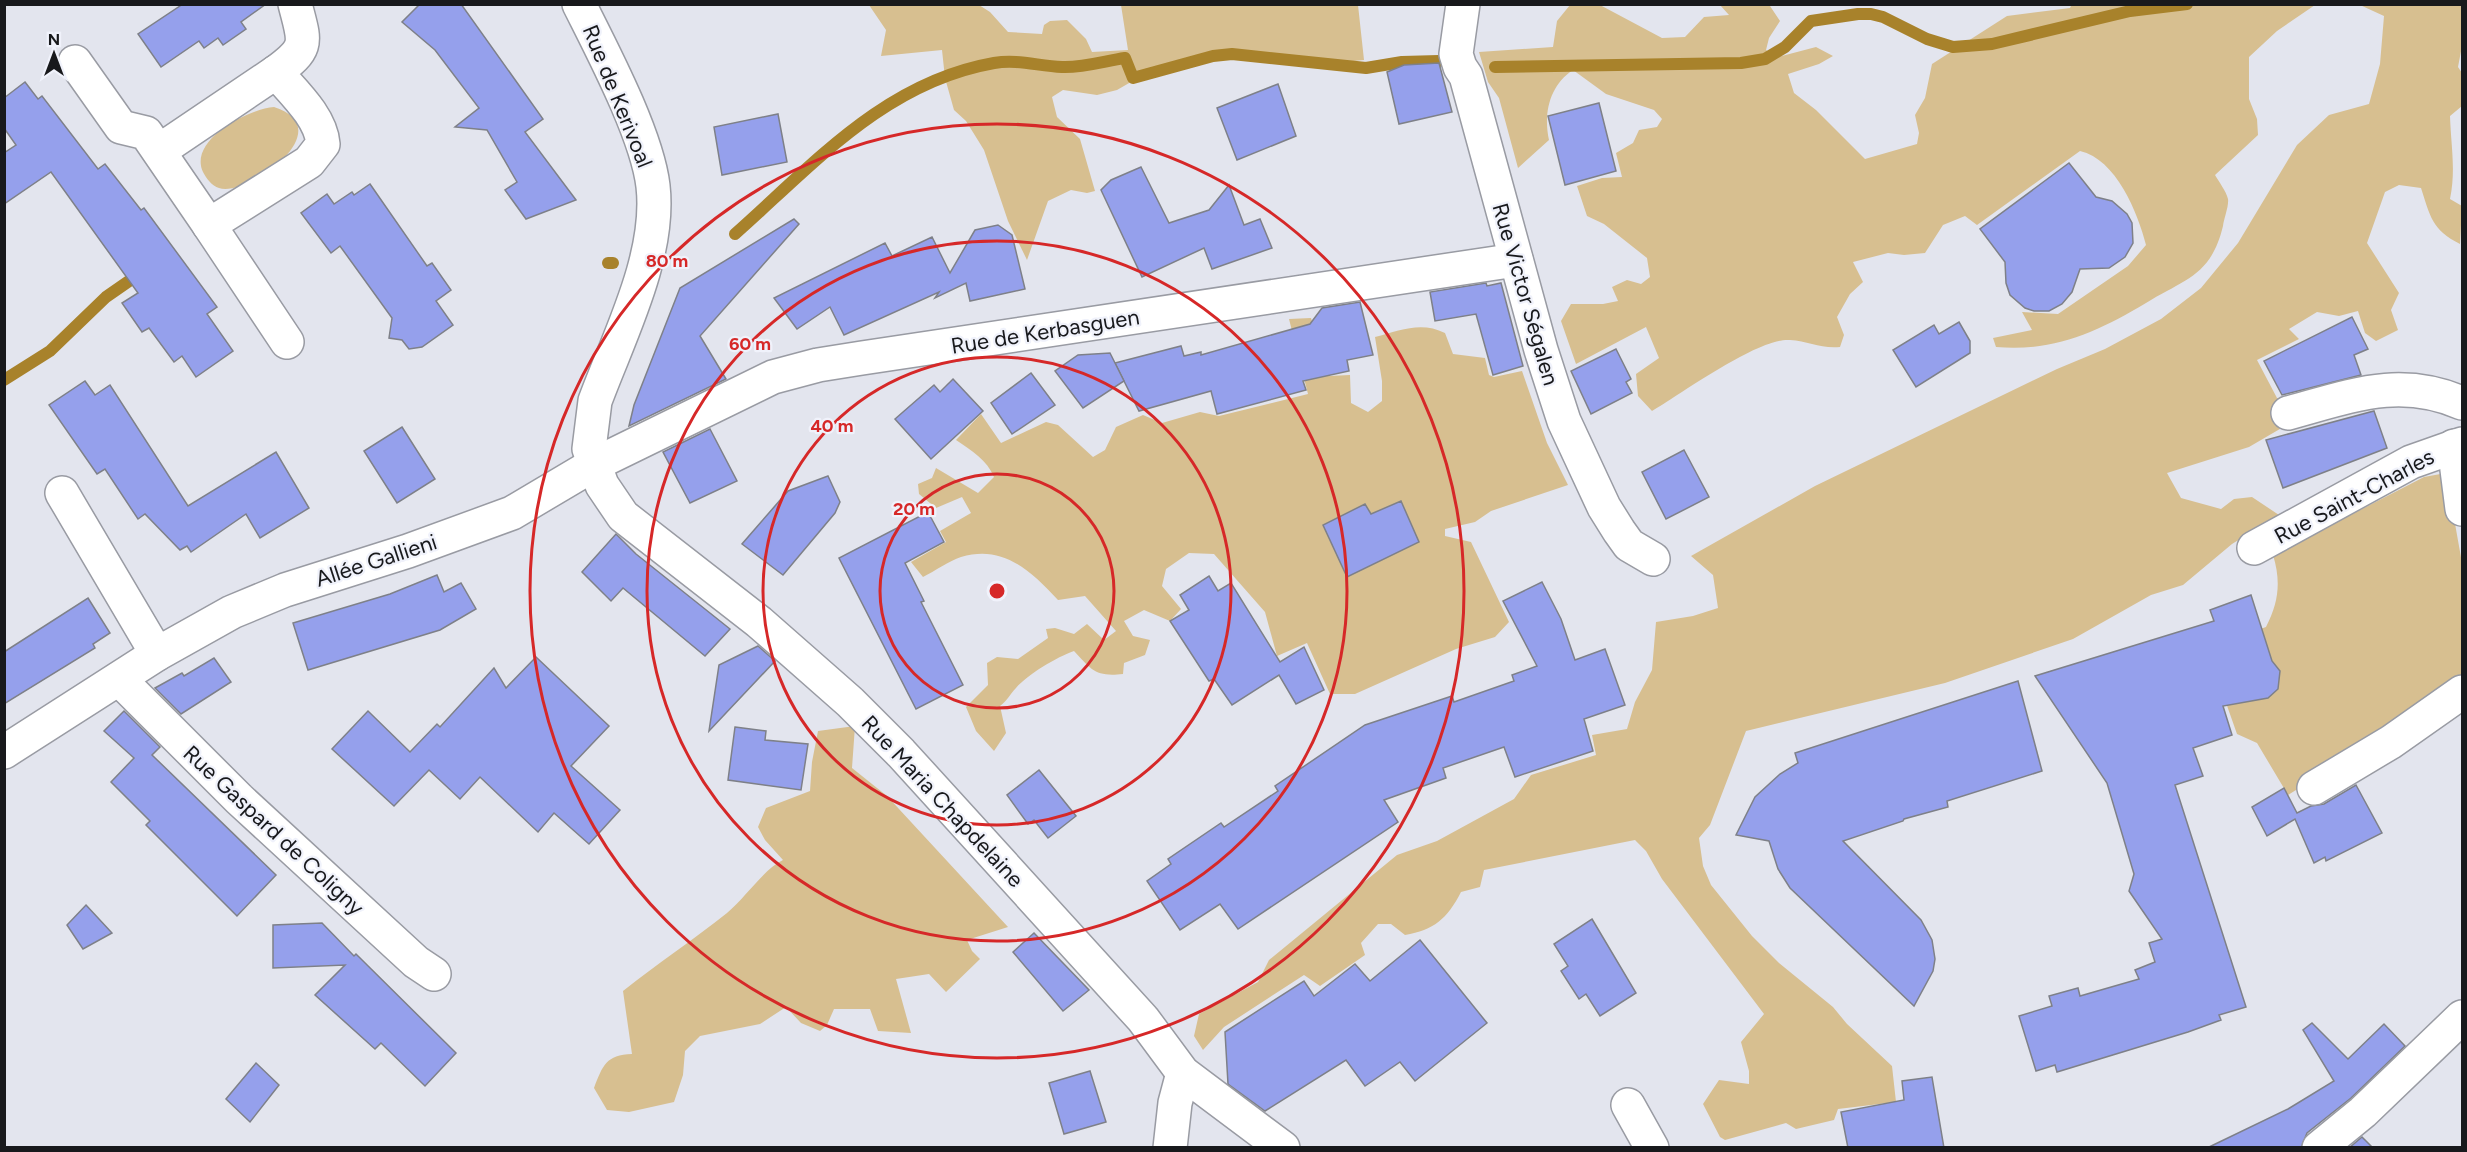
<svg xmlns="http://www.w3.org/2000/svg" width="2467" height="1152" viewBox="0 0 2467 1152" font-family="Figtree,sans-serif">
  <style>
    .green { fill: #d7bf90 }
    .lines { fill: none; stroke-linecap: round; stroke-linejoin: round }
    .stream { stroke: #a8822b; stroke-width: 12 }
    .building { fill: #95a0ec; stroke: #7e8088; stroke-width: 1.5 }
    .minor-casing { stroke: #999ba3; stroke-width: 36 }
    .minor { stroke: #fff; stroke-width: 33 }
    .ring { fill: none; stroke: #d62828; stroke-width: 3 }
    .labels { text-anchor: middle; stroke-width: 4.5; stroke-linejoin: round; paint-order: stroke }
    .street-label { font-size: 22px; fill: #18191c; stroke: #f0f2fb }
    .centre { fill: #d62828; stroke: #f0f2fb; stroke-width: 3 }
    .ring-label { font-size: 18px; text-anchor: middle; font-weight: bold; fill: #d62828; stroke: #f0f2fb; stroke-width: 4.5; stroke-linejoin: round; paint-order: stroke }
  </style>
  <rect width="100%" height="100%" fill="#e3e5ee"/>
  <!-- green -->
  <g class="green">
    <path d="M2072,4l243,1 -38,26 -28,26v42l8,20 1,16 -43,40c4,7 11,16 13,24 1,7 -4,19 -5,27 -12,50 -38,53 -77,77 -49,29 -91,49 -150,44l-3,-9 39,-8 -10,-18 36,2 70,-48 18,-21c-8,-32 -30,-86 -66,-94l-103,74 -12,-9 -22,9 -18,28 -21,2 -16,-2 -35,9 10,20 -13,12 -13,23 7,18 -4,12c-19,2 -32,-6 -50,-7 -31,-3 -109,54 -138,71l-14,-15 -2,-22 23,-16 -13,-31 -70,37 -15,-43 10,-17h32l15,-3 -6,-14 15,-7 14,4 9,-7 -3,-19 -43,-34 -17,-8 -10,-30 25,-8 20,-1 -6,-24 17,-10 6,-13 18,-3 5,-8 -8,-9 -48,-16 -33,-24c-23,15 -30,43 -24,70l-31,28 -19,-70 -11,-16 -9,-30 74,-5 4,-26 13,-16h30l62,33 23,-1 19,-20 25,-2 -9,-10h53l-3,1 10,15 -11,17 -3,12 12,7 38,-10 17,9 -14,8 -31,10 6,19 22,17 49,49 52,-15 2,-11 -4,-18 10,-17 7,-34 75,-48 63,-8z"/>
    <polygon points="869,5 979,5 990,12 1008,32 1042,34 1044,25 1050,21 1067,20 1086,39 1092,52 1128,50 1121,5 1358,5 1364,60 1343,62 1276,58 1227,50 1150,71 1117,90 1097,95 1063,90 1052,97 1057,117 1080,139 1095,191 1087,193 1071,190 1048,201 1027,260 1008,221 984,150 966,121 954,110 945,78 942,50 881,56 886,30"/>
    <path d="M2360,5h102v41l-4,21 4,6v33l-12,10c1,30 6,54 0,83l12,7 -2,38c-28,-14 -30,-28 -39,-56l-22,-3 -14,7 -18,51 32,50 -8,17 7,20 -22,11 -11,-8 -7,-22 -19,5 -22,-4 -28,17 10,10 -42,21 20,38 28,-2 -3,20 -53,31 -82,26 14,25 40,11 13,-10 18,-2 27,18 -47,29 -49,41 -32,10 -78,44 -128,44 -199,48 -36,94 -11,13 4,28 8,19 41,51 27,27 54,44 14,17 45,42 4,36 -58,7 -4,11 -38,9 -10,-6 -61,17 -5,-3 -17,-33 16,-24 30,4v-13l-8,-29 23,-28 -102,-135 -16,-28 -11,-11 -151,30 -4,17 -19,5c-14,27 -27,38 -56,43l-14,-11h-13l-17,19 4,12 -45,31 -16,-11 -80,52 -21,23 -9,-14 5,-22 59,-32 11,-22 128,-105 40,-14 77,-42 17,-24 65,-20 -4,-20 35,-6 8,-27 17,-32 4,-48 37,-6 25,-8 -5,-33 -22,-19 124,-70 242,-117 48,-20 56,-30 40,-31 37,-45 59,-98 32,-30 40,-11 11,-40 4,-48z"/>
    <path d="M274,107c69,22 -28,91 -55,81 -7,-2 -13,-10 -16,-16 -15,-32 45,-63 71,-65z"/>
    <path d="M1311,318l18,58 21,-1 1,28 17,9 14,-11v-20l-7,-44c25,-7 47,-16 70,-4l8,21 32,4 4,17 5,2 28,-6 25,72 21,42 -77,26 -16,11 -30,7v7l26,6 38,80 -14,15 -39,12 -101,45h-25l-23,-51 -30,13 -12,-44 -51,-58 -25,-1 -23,16 -4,17 19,23 -11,12 -26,-11 -20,11 9,15 17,4 -5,15 -21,8 -1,11c-28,3 -31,-4 -49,-23 -17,6 -46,23 -58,37 -6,6 -8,12 -16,18l6,27 -12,18 -18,-20 -10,-24 22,-22 -1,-22 10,-6 21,2 30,-21 -2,-9 9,-1 19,6 13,-10 17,16 12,-9 -31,-35 -27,4c-27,-29 -55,-56 -97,-43 -12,4 -26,14 -38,20l-12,-15 35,-20 -6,-11 31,-18 -9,-16 -26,11 -17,-14 -1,-10 14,-6 4,-10 42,25 16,-16c-7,-17 -22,-26 -38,-37l25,-26 20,29 45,-21 12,3 35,32 12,-7 11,-23 27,-12 19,8 38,-11 19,4 89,-22 -19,-75z"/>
    <path d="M2446,473l16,90v113l-52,43 -122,76 -31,-52 -20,-9 -18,-51 -2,-39 49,-17c13,-25 15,-46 7,-72l151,-78z"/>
    <path d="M855,726l-3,42 35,28 121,131 -41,13 5,11 8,8 -34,33 -17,-18 -33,5 15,54 -33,-2 -8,-22h-36l-7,16 -7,6 -19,-8 -15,-16 -26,17 -60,12 -15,15 -2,24 -9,27 -45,10 -22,-2 -13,-22c9,-23 12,-33 38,-34l-9,-63c34,-27 70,-51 104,-78 19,-16 37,-44 56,-53l-18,-20 -7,-13 8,-19 44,-17 2,-29 6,-31z"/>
  </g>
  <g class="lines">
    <!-- stream -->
    <g class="stream">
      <polyline points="1495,67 1741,63 1765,59 1785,47 1811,21 1858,14 1871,14 1883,17 1927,39 1953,47 1992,44 2130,11 2187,4"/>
      <path d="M735,234c79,-70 150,-152 259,-171 24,-4 44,3 68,4 20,1 43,-6 63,-9l8,20 80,-22 19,-2 134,14 36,-6 37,-1"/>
      <polyline points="608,263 613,263"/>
      <polyline points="4,380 50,351 106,297 142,272"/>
    </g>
  </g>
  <!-- building -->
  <g class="building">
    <polygon points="183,4 266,4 241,22 246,29 223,45 218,38 204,48 199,41 161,67 138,34"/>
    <polygon points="420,4 461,4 543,119 525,132 576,200 526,219 505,190 517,182 487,130 455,127 479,108 435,50 402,22"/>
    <polygon points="1439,63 1452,112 1399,124 1387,72 1404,65"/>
    <polygon points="25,82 38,99 42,96 98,169 105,164 141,210 144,208 217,307 207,314 233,351 196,377 182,356 174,362 149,328 142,332 122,303 138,293 51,172 4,204 4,153 16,145 4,128 4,98"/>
    <polygon points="1278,84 1296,136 1237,160 1217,108"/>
    <polygon points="1599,103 1616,171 1565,185 1548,116"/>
    <polygon points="778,114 787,162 722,175 714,127"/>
    <polygon points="2069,163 2096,197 2112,201 2127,214 2132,223 2133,243 2125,257 2109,268 2080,269 2072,292 2062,304 2049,311 2034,311 2025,308 2010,295 2006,283 2005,262 1980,229"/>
    <polygon points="1141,167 1169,223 1209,210 1229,185 1244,225 1260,219 1272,248 1212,269 1204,248 1142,277 1101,190 1111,180"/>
    <polygon points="370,184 427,266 432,263 451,290 436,301 453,325 422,347 409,349 402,340 389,338 392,318 340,246 331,253 301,213 327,194 334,204 352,192 354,195"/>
    <polygon points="794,219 799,224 700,336 726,379 629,426 634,405 680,288"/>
    <polygon points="998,225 1012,235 1025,289 970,301 966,283 935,298 939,292 844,335 830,307 797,329 774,298 885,243 892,256 932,237 950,273 975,230"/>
    <polygon points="1486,283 1487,286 1501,283 1523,366 1493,375 1476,314 1435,321 1430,292"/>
    <polygon points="1360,302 1373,355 1347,360 1349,371 1303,381 1306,390 1217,414 1211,391 1139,411 1115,363 1181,346 1184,356 1201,352 1201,355 1310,324 1322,308"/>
    <polygon points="2352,317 2368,349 2354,355 2361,375 2282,395 2264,361"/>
    <polygon points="1959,322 1970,341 1970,353 1916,387 1893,350 1934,325 1939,334"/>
    <polygon points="1616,349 1631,379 1626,382 1632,393 1591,414 1571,371"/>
    <polygon points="1110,353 1124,381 1083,408 1055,371 1078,355"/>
    <polygon points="1031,373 1055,405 1012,434 991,403"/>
    <polygon points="953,379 983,411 931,459 895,419 934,385 940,392"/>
    <polygon points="85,381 95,395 110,385 188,506 276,452 309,508 260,538 246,514 191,552 187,546 180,550 145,514 138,519 105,469 97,474 49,405"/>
    <polygon points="2374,411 2387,448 2283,488 2266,440"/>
    <polygon points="402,427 435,479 397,503 364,451"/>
    <polygon points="710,429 737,481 690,503 663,452"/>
    <polygon points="1684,450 1709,497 1666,519 1642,472"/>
    <polygon points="828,476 840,502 835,513 783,575 742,544 788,491"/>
    <polygon points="1401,501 1419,542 1347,577 1323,525 1365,504 1371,514"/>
    <polygon points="928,512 944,542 905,563 924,601 921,602 963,685 916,709 839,558"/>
    <polygon points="616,534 636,554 730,629 705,656 623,588 611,601 582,572"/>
    <polygon points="437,575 444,592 461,583 476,609 440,630 308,670 293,623 390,594"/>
    <polygon points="1209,576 1218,591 1231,583 1280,662 1304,647 1324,690 1296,704 1279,675 1232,705 1214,679 1209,681 1170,621 1189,610 1180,595"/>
    <polygon points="1542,582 1561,619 1575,660 1605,649 1625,705 1584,719 1593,751 1515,777 1504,747 1443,768 1446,778 1384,800 1398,822 1238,929 1220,904 1180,930 1147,881 1171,864 1168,859 1221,823 1224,827 1278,791 1275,786 1365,725 1452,696 1454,702 1514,681 1512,675 1537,666 1503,601"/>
    <polygon points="2251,595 2272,661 2280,671 2278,689 2268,698 2223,706 2232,735 2193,748 2203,776 2175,785 2246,1007 2219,1015 2221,1020 2188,1032 2057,1072 2055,1065 2036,1071 2019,1016 2052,1006 2049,996 2078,988 2080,996 2139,979 2135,970 2155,962 2149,943 2162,939 2129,891 2134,874 2107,783 2035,676 2214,621 2210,610"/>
    <polygon points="88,598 110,633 93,644 95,648 4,704 4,652"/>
    <polygon points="758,646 775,661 709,731 719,665"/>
    <polygon points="536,657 609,726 571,766 620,810 589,844 554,813 538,832 480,777 460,799 429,770 394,806 332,749 368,711 410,752 437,724 440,727 494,668 506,688"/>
    <polygon points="214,658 231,682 181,714 155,688 182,673 184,676"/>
    <polygon points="2018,681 2042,771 1947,801 1948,807 1904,819 1903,821 1843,841 1921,920 1932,940 1935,959 1933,971 1914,1006 1790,888 1778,869 1769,841 1736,835 1755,797 1780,774 1798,763 1795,753"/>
    <polygon points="124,711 160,747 152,755 276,875 237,916 146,825 150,821 111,782 134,758 104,731"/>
    <polygon points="735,727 766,731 765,740 808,744 801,790 728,780"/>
    <polygon points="1039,770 1076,816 1048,838 1034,820 1028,824 1007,795"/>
    <polygon points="2356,785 2382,833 2326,861 2325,857 2314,863 2295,819 2267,836 2252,807 2284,788 2297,813 2311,806 2324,804"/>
    <polygon points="86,905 112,933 83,949 67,925"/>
    <polygon points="1592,919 1636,993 1600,1016 1586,994 1579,999 1561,971 1568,966 1554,944"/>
    <polygon points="322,923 354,956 356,954 456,1053 425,1086 381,1043 375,1049 315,995 345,965 273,968 273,925"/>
    <polygon points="1034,933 1089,990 1063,1011 1013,952"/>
    <polygon points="1420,940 1487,1023 1415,1081 1400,1062 1365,1086 1346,1060 1265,1111 1228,1084 1225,1032 1304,981 1314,996 1355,964 1370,981"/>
    <polygon points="2312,1023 2348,1059 2384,1024 2405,1046 2351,1098 2307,1133 2301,1148 2207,1148 2288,1109 2334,1081 2303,1030"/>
    <polygon points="256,1063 279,1085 250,1122 226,1099"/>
    <polygon points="1090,1071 1106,1122 1064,1134 1049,1083"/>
    <polygon points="1932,1077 1944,1148 1848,1148 1841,1112 1904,1100 1902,1081"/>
    <polygon points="2362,1137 2373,1148 2349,1148"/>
  </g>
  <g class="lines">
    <defs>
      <g id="minor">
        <path d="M579,4c24,48 68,131 74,182 8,70 -34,150 -58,215l-6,48 13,36 21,31 136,106 91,80 51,51 242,266 40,54 100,75"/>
        <polyline points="1463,4 1456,54 1460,67 1466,76 1541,350 1564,421 1604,507 1619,531 1629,545 1653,559"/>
        <polyline points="75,62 121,127 146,133 209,225"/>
        <polyline points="159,151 276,72"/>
        <path d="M287,342l-78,-117 100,-63 14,-18c-2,-27 -30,-52 -47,-72 34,-25 29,-29 19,-68"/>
        <path d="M2288,413c63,-17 111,-37 174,-10"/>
        <polyline points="2454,446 2462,509"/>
        <polyline points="62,493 157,654"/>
        <polyline points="2254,548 2411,462 2462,444"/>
        <polyline points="119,679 239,799 416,962 434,974"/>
        <polyline points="4,752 157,654 232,612 285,590 408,551 512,513 593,465 773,377 818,365 862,358 1516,260"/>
        <polyline points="2314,788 2391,742 2462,692"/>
        <polyline points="1628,1105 1652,1148"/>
        <polyline points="1170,1148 1175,1103 1183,1073"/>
        <polyline points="2319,1148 2363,1112 2462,1017"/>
      </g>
    </defs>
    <!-- minor casing -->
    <use href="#minor" class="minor-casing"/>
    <!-- minor -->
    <use href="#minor" class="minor"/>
  </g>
  <!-- distance rings -->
  <g class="ring">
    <circle cx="997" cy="591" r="117"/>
    <circle cx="997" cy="591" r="234"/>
    <circle cx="997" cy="591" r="350"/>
    <circle cx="997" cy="591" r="467"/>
  </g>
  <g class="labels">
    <!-- street labels -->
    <g class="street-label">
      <text transform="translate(618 96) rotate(68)" y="8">Rue de Kerivoal</text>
      <text transform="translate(1526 294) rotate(74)" y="8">Rue Victor Ségalen</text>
      <text transform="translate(1045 331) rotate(-9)" y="8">Rue de Kerbasguen</text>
      <text transform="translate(2354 496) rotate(-28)" y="8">Rue Saint-Charles</text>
      <text transform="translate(376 560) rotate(-18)" y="8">Allée Gallieni</text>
      <text transform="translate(943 801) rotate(47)" y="8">Rue Maria Chapdelaine</text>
      <text transform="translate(274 830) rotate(43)" y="8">Rue Gaspard de Coligny</text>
    </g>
  </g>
  <circle cx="997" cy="591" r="9" class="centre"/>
  <g class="ring-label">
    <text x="667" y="267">80 m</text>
    <text x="750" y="350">60 m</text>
    <text x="832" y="432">40 m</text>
    <text x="914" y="515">20 m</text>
  </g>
  <!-- border -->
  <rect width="2467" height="1152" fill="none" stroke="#18191c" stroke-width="12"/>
  <!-- north arrow -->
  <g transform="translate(54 54)" stroke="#f0f2fb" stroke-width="4.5" paint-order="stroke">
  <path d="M0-4.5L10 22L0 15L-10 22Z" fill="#18191c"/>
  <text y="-9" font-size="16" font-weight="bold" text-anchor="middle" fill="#18191c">N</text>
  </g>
</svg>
